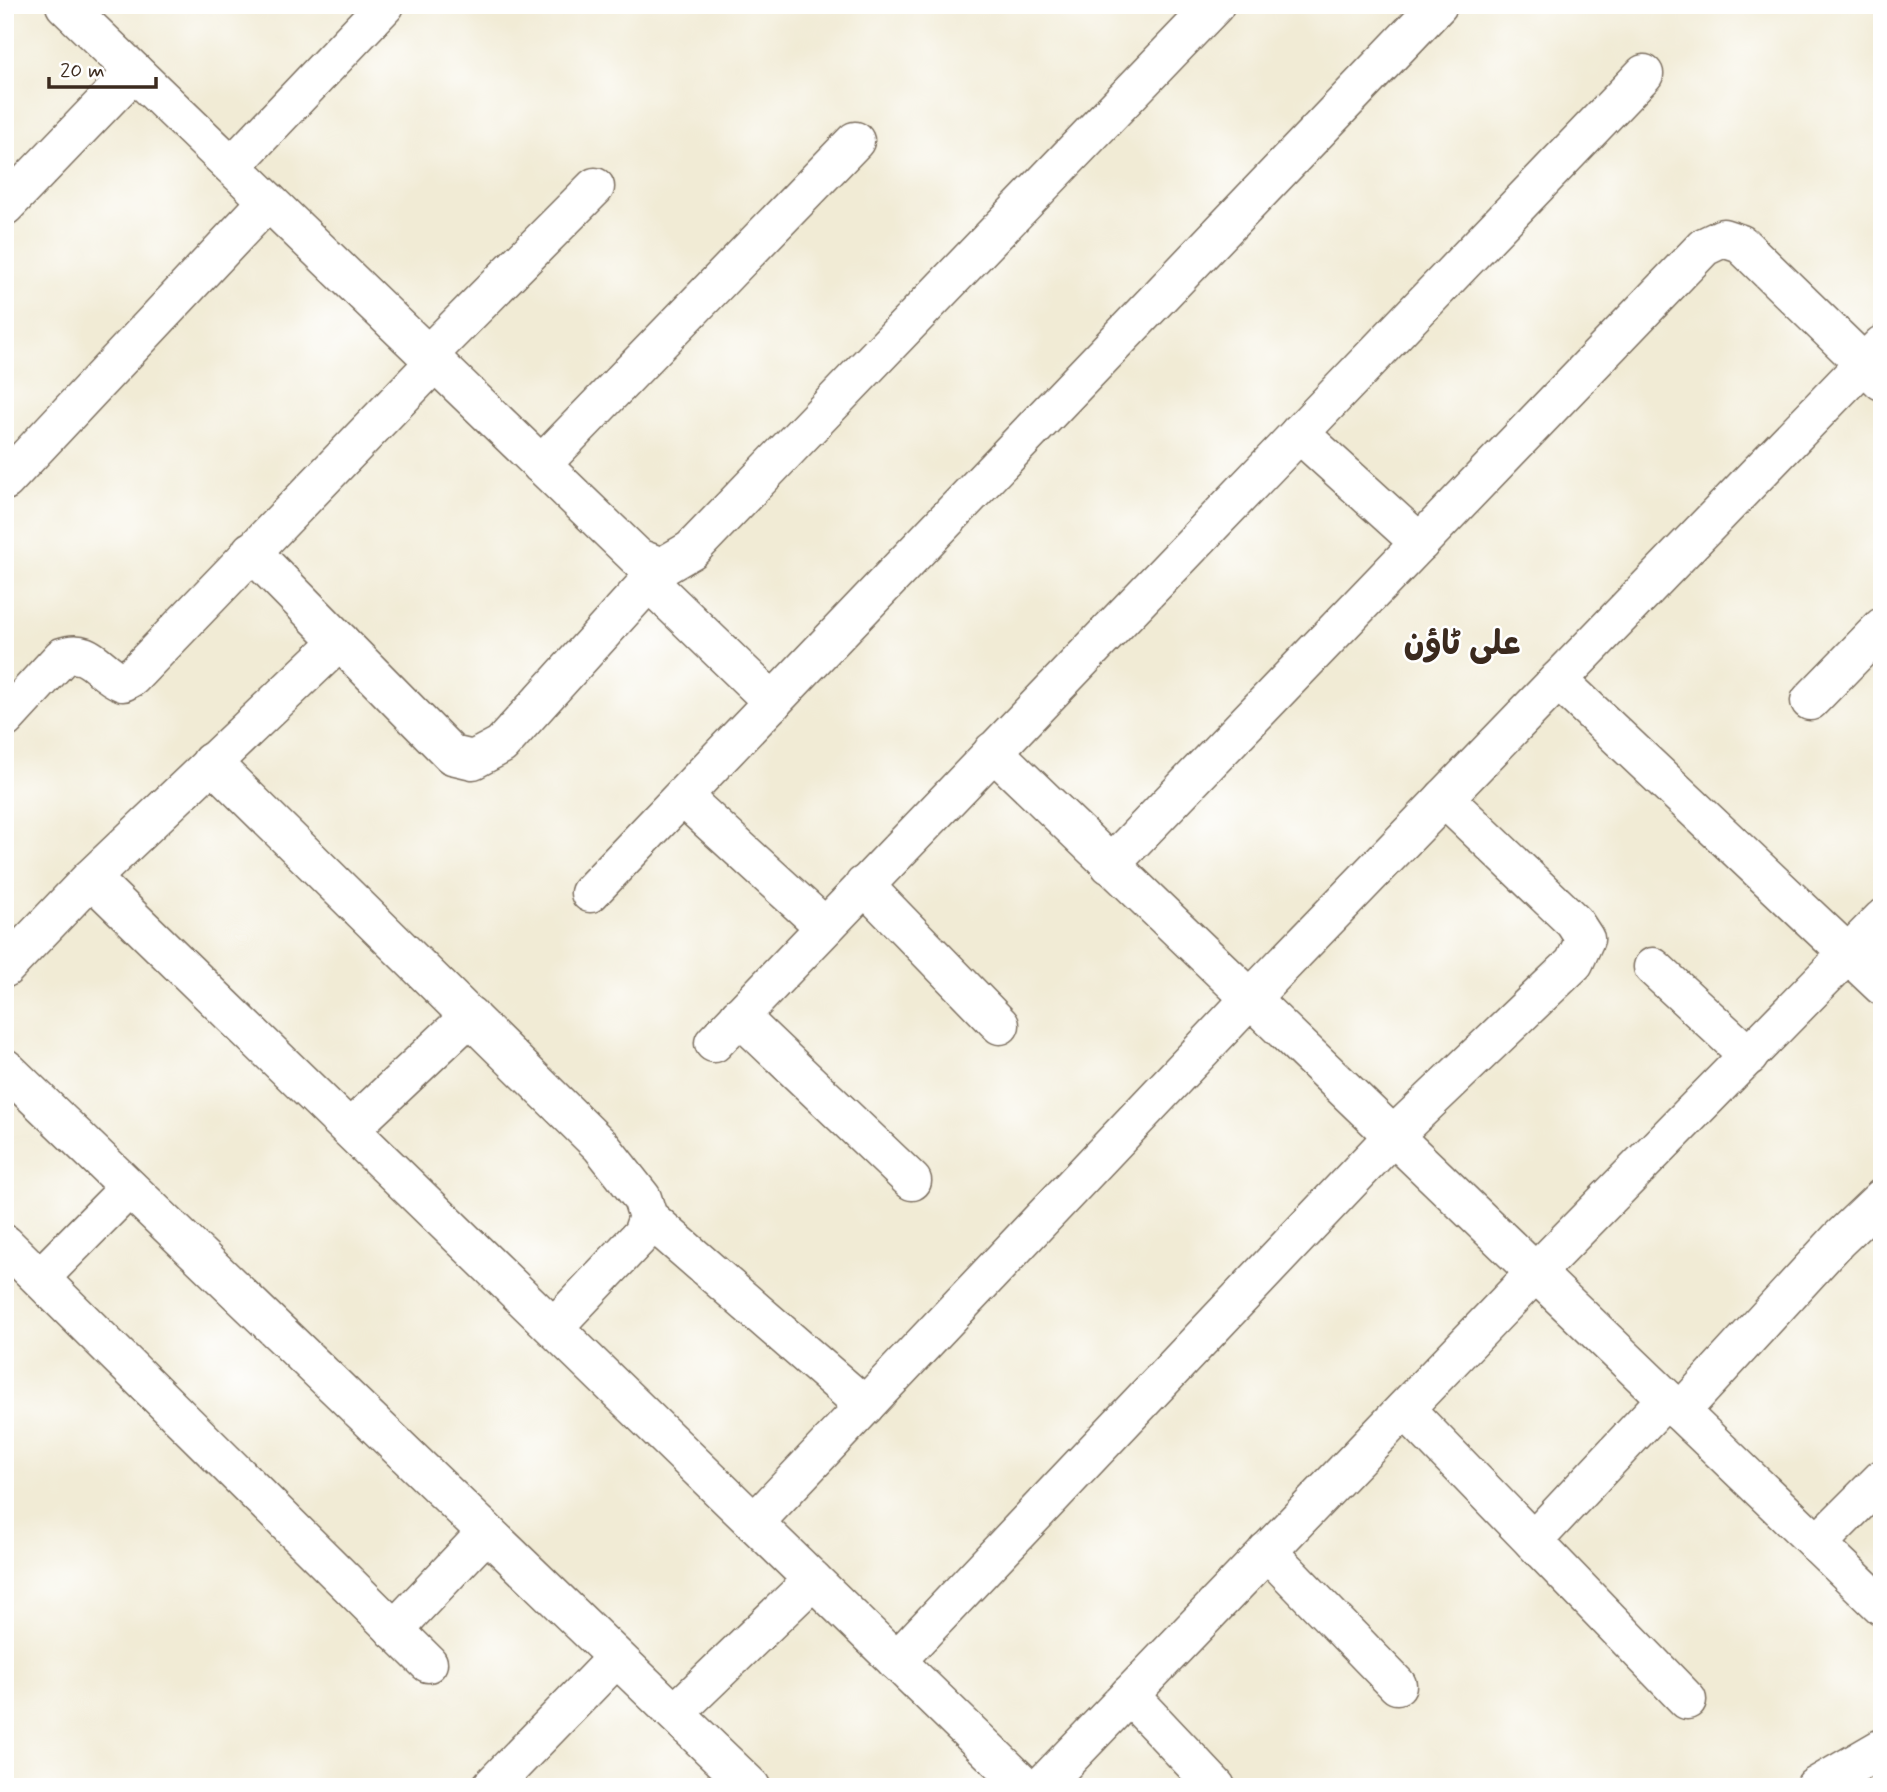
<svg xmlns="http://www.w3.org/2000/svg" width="1887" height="1792" viewBox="0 0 1887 1792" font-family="Mynerve,'Playpen Sans Arabic',sans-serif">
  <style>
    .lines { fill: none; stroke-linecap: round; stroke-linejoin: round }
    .minor-casing { stroke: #7b6e5e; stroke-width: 41 }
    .tertiary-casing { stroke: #7b6e5e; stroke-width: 41 }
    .minor { stroke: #fff; stroke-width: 38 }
    .tertiary { stroke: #fff; stroke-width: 38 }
    .labels { text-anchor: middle; stroke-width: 5; stroke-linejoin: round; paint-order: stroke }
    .district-label { font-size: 33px; font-weight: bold; fill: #3b2a1e; stroke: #fff }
  </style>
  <rect width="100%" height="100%" fill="#fff"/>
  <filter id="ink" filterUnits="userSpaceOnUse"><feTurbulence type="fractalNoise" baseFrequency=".0143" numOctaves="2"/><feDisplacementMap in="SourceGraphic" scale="14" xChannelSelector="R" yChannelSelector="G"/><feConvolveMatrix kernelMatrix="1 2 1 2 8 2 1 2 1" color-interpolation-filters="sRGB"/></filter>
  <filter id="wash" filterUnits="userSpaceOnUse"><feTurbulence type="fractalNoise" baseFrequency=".00686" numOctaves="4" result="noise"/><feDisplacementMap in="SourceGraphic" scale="28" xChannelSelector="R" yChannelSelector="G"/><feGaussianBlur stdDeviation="1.57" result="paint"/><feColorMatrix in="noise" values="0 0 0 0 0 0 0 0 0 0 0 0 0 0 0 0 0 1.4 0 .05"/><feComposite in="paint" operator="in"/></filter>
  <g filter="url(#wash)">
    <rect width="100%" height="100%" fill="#f1ebd5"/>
  </g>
  <g filter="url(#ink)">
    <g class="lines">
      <defs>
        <g id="minor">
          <polyline points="65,5 638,558 662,567"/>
          <polyline points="232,166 385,5"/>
          <polyline points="5,206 134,72"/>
          <polyline points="428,355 595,187"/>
          <polyline points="1299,433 1420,543"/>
          <polyline points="541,465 855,141"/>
          <polyline points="5,481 268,201"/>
          <polyline points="251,551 452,755 473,760 501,745 662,567 691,550 1215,5"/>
          <polyline points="649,582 773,702"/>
          <polyline points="1558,680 1882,986"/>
          <polyline points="1810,701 1882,627"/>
          <path d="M5,719l57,-62c29,-11 36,16 61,25l9,-5 303,-315"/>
          <polyline points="993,751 1882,1606"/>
          <polyline points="211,762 601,1146 642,1198 648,1217 865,1406"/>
          <polyline points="683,797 824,926"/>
          <polyline points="1110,865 1704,247 1723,238 1741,244 1882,381"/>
          <polyline points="91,878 1026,1787"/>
          <polyline points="864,885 1000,1025"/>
          <polyline points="590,893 1438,5"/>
          <polyline points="1653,967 1749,1056"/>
          <polyline points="5,968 91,878 340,641"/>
          <polyline points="739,1016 912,1181"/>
          <polyline points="714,1043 1644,74"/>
          <polyline points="5,1068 751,1787"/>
          <polyline points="350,1129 470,1016"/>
          <polyline points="5,1244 428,1663"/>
          <polyline points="41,1277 129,1188"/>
          <polyline points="554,1327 642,1234 648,1217"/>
          <polyline points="1405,1409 1687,1700"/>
          <polyline points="1680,1412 1838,1240 1882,1198"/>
          <polyline points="754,1523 1250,999 1882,345"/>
          <polyline points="1533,1541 1666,1399"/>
          <polyline points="1817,1544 1882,1479"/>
          <polyline points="1267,1551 1397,1685"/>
          <polyline points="394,1630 486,1533"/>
          <polyline points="896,1661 1393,1136 1574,963 1585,939 1574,922 1444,798"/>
          <polyline points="1129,1695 1216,1787"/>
          <polyline points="675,1713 813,1580"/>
          <polyline points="491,1787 616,1658"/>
          <polyline points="1041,1787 1535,1273 1882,919"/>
        </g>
        <polyline id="tertiary" points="1815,1787 1882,1748"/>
      </defs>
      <!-- minor casing -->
      <use href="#minor" class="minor-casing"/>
      <!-- tertiary casing -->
      <use href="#tertiary" class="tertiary-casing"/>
      <!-- minor -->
      <use href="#minor" class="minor"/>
      <!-- tertiary -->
      <use href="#tertiary" class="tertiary"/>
    </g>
  </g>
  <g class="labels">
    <!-- district labels -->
    <g class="district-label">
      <text x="1462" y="654">علی ٹاؤن</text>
    </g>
  </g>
  <!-- margin -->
  <rect width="1887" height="1792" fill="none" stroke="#fff" stroke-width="28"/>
  <!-- scale -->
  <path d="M49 77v10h107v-10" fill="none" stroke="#3b2a1e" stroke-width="3.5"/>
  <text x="60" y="77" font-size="21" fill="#3b2a1e" stroke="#ffffff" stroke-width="5" paint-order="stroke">20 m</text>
</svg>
